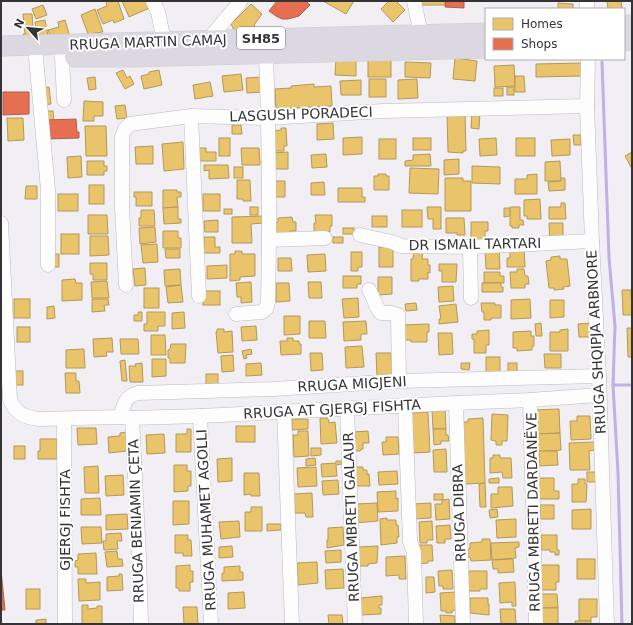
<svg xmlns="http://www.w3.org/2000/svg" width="633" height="625" viewBox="0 0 633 625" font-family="'DejaVu Sans',sans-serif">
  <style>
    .homes { fill: #e9c46a; stroke: #b3985a }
    .shops { fill: #e76f51; stroke: #b15d49 }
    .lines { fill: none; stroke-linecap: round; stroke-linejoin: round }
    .stream { stroke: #bfb0e9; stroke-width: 3 }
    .minor-casing { stroke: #bbbabe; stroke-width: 15 }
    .highway-casing { stroke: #cecdcf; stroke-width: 21 }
    .minor { stroke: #fdfdfd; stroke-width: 14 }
    .highway { stroke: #dbd8e1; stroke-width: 20 }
    .labels { text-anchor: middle; stroke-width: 4; stroke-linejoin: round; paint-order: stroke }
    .shield { fill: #fff; stroke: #717072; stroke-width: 1 }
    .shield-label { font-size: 13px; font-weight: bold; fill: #343336 }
    .street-label { font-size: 14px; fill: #343336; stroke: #fff }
  </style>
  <rect width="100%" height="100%" fill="#f1eff4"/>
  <!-- homes -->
  <g class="homes">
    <polygon points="108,1 118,1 124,19 114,23 113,20 103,24 97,10 107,6 106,2"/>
    <polygon points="122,1 150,1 152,7 129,17"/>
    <polygon points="323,1 354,1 346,14"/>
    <polygon points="389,1 396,1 405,10 393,22 381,9"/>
    <polygon points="418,1 445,1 445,5 420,5"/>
    <polygon points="607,1 621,1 622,9 608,9"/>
    <polygon points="558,3 573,4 573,9 558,9"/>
    <polygon points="251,4 262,14 254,25 257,30 234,30 231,24"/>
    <polygon points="43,5 47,15 36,19 32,9"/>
    <polygon points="95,9 103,32 88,34 81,15"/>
    <polygon points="23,14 32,14 34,41 23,42 23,34 25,34"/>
    <polygon points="45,20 49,40 39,41 35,22"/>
    <polygon points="65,20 70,37 53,43 48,30 59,27 58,22"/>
    <polygon points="455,58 477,61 475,81 453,79"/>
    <polygon points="336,59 356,60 356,76 335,75"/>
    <rect x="368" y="59" width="23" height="18"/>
    <polygon points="405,62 431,63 430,78 405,77"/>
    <polygon points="582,63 582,76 536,77 536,64"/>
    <polygon points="514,65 515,86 495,87 494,66"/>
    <polygon points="123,70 127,78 130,76 134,84 125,89 116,73"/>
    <polygon points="159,70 162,85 144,89 141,76 149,74 149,72"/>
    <polygon points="241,74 243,90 224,92 222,76"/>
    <polygon points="515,76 524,76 525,92 515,92"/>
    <polygon points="95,77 96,89 89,90 87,78"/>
    <polygon points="262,77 263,92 247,93 246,78"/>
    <rect x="369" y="79" width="17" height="18"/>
    <polygon points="417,79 418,98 398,99 398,80"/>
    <polygon points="361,80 361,95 341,95 340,81"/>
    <polygon points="210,82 213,96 195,99 193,85"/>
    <polygon points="314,84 314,87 331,86 332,106 276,109 275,89 291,88 291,86"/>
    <polygon points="49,87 51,104 42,105 41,88"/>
    <rect x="507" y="87" width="7" height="8"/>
    <rect x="494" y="88" width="9" height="8"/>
    <polygon points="84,101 103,102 103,116 94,116 94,121 83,121"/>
    <polygon points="125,105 127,118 117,119 115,106"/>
    <polygon points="46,111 53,111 54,120 47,120"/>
    <polygon points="472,112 480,112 479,129 471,128"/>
    <polygon points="465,113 466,151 463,151 463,153 448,152 447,114"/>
    <polygon points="7,118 23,118 24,140 8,141"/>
    <polygon points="333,123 334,139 317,140 317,124"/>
    <polygon points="232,125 241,125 242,134 232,134"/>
    <polygon points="85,126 106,126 107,156 86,156"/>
    <polygon points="281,128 286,128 287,146 284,146 284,151 272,151 271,131 281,130"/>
    <polygon points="573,135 581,135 581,145 574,145"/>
    <polygon points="362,137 362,154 343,155 343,138"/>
    <rect x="219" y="138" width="11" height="18"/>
    <rect x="413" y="138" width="18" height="12"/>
    <polygon points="496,138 497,155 480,156 479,139"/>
    <rect x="516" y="138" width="19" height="18"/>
    <rect x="379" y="139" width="17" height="20"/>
    <polygon points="570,139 570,155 552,156 551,140"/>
    <polygon points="183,142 184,169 164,171 162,144"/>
    <polygon points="153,146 153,164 136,164 135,147"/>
    <polygon points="195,148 206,148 206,152 216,152 216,161 195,161"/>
    <polygon points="241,148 259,148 260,165 242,165"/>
    <polygon points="288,152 288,169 275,169 272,153"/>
    <polygon points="632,152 632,169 625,156"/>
    <polygon points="326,154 327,167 312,168 311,155"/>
    <polygon points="430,154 431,166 405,166 405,161 413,160 413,155"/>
    <polygon points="81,156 82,177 68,178 67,157"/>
    <polygon points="459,159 459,174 444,175 444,160"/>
    <polygon points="87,161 104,161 104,166 107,166 107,171 104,171 104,175 87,175"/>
    <polygon points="560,161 561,181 545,181 545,162"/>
    <polygon points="204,165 228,165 229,178 209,179 209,170 204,171"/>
    <polygon points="472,166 500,167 500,184 472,183"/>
    <rect x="234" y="167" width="9" height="11"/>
    <polygon points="410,168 439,169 438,194 409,193"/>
    <polygon points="378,174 386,174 386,176 389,176 389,190 374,190 374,176 378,176"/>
    <polygon points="537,174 537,194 515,194 515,179 527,179 527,175"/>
    <polygon points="445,178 463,178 463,181 471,181 471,211 445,211"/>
    <polygon points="561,178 565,178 565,190 549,191 548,182 561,181"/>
    <polygon points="237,180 250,180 251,201 243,201 243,199 237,199"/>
    <polygon points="270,181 285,181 285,197 271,197"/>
    <polygon points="324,182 325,195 311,195 311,183"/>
    <rect x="89" y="185" width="15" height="19"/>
    <polygon points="26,186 37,186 37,199 25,199"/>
    <polygon points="338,188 362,188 362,197 365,197 365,202 338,202"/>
    <polygon points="163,190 177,190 177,192 181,192 181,197 177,197 178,207 163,208"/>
    <polygon points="134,192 152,192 152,206 136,206 136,197 134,197"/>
    <rect x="58" y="194" width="20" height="17"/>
    <rect x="203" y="194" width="17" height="17"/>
    <polygon points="540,199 541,219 527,219 527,216 524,216 524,200"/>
    <polygon points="561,203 565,203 566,219 549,219 549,207 561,207"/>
    <polygon points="178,207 178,219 181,219 181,223 164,224 163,208"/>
    <rect x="250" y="207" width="8" height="8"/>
    <polygon points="427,207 441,207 441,229 433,229 433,219 428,219"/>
    <polygon points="510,207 520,207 520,220 523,220 524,225 519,225 519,228 512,228 512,226 510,226"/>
    <polygon points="504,208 510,208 510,216 504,217"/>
    <rect x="224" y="209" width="8" height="5"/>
    <polygon points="141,210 154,210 155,226 139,226 139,218 141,218"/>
    <rect x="402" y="210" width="20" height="17"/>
    <polygon points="88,215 107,215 108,234 88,234"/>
    <polygon points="315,215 332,215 332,226 330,226 330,232 314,232 314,223 316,223"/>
    <polygon points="264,216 264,223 251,224 252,243 232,243 232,217"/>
    <rect x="372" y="216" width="15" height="11"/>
    <polygon points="292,217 293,222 296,222 296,231 290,231 290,233 275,234 275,223 278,222 278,218"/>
    <polygon points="446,218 464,218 465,235 457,235 457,233 446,233"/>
    <polygon points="218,220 218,232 205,232 204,221"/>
    <polygon points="471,222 488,222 488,231 485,231 485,241 471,241"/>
    <polygon points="549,223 563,223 563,240 550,240"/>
    <polygon points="155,227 156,242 140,244 139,228"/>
    <rect x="343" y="228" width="11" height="6"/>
    <polygon points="163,231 178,231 178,238 181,238 181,248 163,248"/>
    <rect x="61" y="234" width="18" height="20"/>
    <polygon points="90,236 108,236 109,255 90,256"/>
    <polygon points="204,237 215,237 215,247 220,247 220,253 201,253 201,248 204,248"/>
    <rect x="333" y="237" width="10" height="6"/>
    <polygon points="157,244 158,262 143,263 141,245"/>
    <rect x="379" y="247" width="14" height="20"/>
    <polygon points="499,247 500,269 486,269 485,248"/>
    <polygon points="524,247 525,267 507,267 507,258 510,258 510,250"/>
    <polygon points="414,248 423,248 422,259 428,259 428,265 430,265 430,273 428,272 428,279 419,279 419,281 411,281 411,259 413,259"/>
    <polygon points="165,249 180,249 180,258 166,258"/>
    <polygon points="235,251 242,251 242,254 255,254 255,276 240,277 240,280 230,281 230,254 235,254"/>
    <polygon points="351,252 362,252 362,267 358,267 358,271 351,271"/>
    <rect x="50" y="254" width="9" height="13"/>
    <polygon points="325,254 326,271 308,272 307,255"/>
    <polygon points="560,256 560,259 567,259 570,286 563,287 564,289 554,290 554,288 549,288 546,261 551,260 551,257"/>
    <polygon points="278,258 291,258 292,271 278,271"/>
    <polygon points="90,263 107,263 107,280 93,280 93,274 90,274"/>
    <polygon points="439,264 457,264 456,282 442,282 442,271 439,271"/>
    <polygon points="227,265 227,278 207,279 207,266"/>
    <polygon points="145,268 146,285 135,286 133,269"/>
    <polygon points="180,269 181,285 165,286 164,270"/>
    <polygon points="517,269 524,269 525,276 528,276 529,284 525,284 525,288 511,288 510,272 517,272"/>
    <polygon points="484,272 500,272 500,276 504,276 504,283 484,283"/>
    <polygon points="343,276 361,276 361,284 357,284 357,288 343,288"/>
    <polygon points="378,277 392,277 392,294 378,295"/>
    <polygon points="75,279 76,283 82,283 82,300 62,301 62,280"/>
    <polygon points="107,281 109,298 92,298 91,282"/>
    <polygon points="251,282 252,302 241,303 241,297 237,297 236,283"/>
    <polygon points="308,282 321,282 322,298 309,298"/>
    <polygon points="276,283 289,283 290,301 276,302"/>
    <polygon points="482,283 501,283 501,287 503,287 503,292 482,292"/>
    <polygon points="181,285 183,302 168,303 166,287"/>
    <polygon points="453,286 454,301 439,302 438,287"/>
    <rect x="144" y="288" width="15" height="20"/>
    <polygon points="622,290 631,290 632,315 623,315"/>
    <rect x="203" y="291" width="17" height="14"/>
    <polygon points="358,298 359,317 344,318 342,299"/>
    <rect x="14" y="299" width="16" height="19"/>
    <polygon points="92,299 108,299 109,305 104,305 105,311 92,312"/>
    <polygon points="530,299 531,318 511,319 511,300"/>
    <polygon points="550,300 564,300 564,317 550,318"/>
    <polygon points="416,303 417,310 406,311 405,304"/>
    <polygon points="481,303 495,303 495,305 501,305 501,318 491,318 491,320 484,320 484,312 482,312"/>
    <polygon points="456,304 458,322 439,324 439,319 441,319 439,306"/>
    <polygon points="54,306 55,318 47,319 47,307"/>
    <polygon points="138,312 142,312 142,321 134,321 134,315 138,315"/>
    <polygon points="147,312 165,312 165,326 158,326 158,331 144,331 144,324 147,324"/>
    <polygon points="184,312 185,328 172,329 172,313"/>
    <polygon points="284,316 300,316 300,334 284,335"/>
    <polygon points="309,321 325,321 326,338 309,338"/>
    <polygon points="366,321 367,334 361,334 361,340 344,341 343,322"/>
    <polygon points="541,323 542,336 536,336 535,324"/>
    <polygon points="593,323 593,337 579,337 578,324"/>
    <polygon points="429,324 429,332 427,332 427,342 411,342 411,340 401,340 401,325"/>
    <polygon points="256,326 257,340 242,341 241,327"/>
    <rect x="17" y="327" width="13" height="15"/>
    <polygon points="627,328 632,328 632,357 628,357"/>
    <polygon points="217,329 224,329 224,332 232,331 233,352 218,353 216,332 217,332"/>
    <polygon points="568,329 568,351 550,351 550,332 560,332 560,330"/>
    <polygon points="489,330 489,345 486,345 486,353 474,353 474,339 472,339 472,334 477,334 477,331"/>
    <polygon points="531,331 531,336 534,336 534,346 532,346 532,350 517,351 517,348 513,348 513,332"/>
    <polygon points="438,333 452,333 453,354 439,355"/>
    <polygon points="151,335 165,335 166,355 151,355"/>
    <polygon points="112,338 113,352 106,352 107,356 94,357 93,339"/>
    <polygon points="287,338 293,338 293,341 299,341 299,344 301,344 301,354 281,355 280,341 287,341"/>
    <polygon points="120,339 138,339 139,354 121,354"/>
    <polygon points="171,344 186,344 185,363 170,363 170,358 168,358 168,350 170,349"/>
    <polygon points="362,346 364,367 346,368 345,347"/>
    <polygon points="84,349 85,368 66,368 66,350"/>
    <polygon points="251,349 252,354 246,355 247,358 244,359 242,351"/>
    <polygon points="310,353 322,353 323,370 311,371"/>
    <polygon points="376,353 391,353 392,376 377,376"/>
    <polygon points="544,354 561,354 561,368 545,368"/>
    <polygon points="233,355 234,371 222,372 221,356"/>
    <rect x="486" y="357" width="14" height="18"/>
    <polygon points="152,359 166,359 166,376 152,377"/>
    <polygon points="125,360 127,381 122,381 120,361"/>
    <polygon points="142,363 143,382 130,382 129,366 136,366 135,364"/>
    <polygon points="261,363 262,375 246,376 246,364"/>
    <polygon points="461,363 470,363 469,370 461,369"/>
    <rect x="508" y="363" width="9" height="11"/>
    <rect x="14" y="371" width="9" height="14"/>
    <polygon points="65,373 76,373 76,381 79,381 80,393 66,393"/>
    <rect x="206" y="374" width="12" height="10"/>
    <polygon points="445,409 446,429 433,429 432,410"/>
    <polygon points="559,409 560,433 535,434 534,410"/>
    <polygon points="428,412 430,452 413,453 412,413"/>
    <polygon points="492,414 508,415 507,441 502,441 502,445 496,445 496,441 491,440"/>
    <polygon points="577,416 590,416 591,439 571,440 570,421 577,421"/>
    <polygon points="320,418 328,418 329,423 335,422 337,443 321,444"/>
    <polygon points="483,418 485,483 465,484 463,422 468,422 468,419"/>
    <polygon points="292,419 308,419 308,429 292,430"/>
    <rect x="236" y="426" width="19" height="16"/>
    <polygon points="77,428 96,428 97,444 78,445"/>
    <polygon points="187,429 191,429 191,452 176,452 176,434 187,434"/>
    <polygon points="433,429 446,429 446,435 448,435 449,441 441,441 441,444 434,445"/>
    <polygon points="298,431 308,431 309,456 294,457 293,435 298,435"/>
    <polygon points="368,431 369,443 363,443 363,449 361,449 360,451 354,451 353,432"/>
    <polygon points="126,432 127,451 109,453 108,437 120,436 120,433"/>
    <polygon points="560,433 561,450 536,452 535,434"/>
    <polygon points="164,434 165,453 147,454 146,435"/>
    <polygon points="386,437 398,437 399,454 383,455 382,442 386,442"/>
    <polygon points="40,439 57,439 57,459 38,459 38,451 40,451"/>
    <polygon points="595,442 595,450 589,451 590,470 570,470 569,443"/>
    <rect x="14" y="446" width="11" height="13"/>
    <polygon points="311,448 321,448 321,455 311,456"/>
    <polygon points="446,449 447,472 434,472 433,450"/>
    <polygon points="539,451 557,451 558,465 539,466"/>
    <polygon points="493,455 500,455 500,458 511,458 512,478 503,478 502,472 490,473 490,458 493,458"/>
    <polygon points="232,458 232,481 218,482 217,459"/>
    <polygon points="315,458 316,465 306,466 306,459"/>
    <polygon points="336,461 342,461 342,464 336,465 337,476 322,477 321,464 336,463"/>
    <polygon points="174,465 187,465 187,471 191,471 191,486 188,486 188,491 174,492"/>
    <polygon points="98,466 99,493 85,493 84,467"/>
    <polygon points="316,467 317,486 298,487 297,468"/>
    <polygon points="354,467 363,467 363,470 367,470 367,475 369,474 370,486 355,486"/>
    <polygon points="397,471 398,484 379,485 378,472"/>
    <rect x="587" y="472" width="11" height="10"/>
    <polygon points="244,473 259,473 260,496 251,496 251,494 244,495"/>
    <polygon points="123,475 124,495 106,496 105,476"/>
    <polygon points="499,478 499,483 489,483 489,479"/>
    <polygon points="539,478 554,478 554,491 559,491 559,499 538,499"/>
    <polygon points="578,479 585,479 585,484 587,484 586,502 572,502 572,484 578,484"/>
    <polygon points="338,480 339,494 323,495 322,481"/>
    <polygon points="485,483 486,507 480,507 479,484"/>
    <polygon points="498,487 512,487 513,506 491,508 491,494 498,494"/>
    <polygon points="396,491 396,499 398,498 398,511 378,512 377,492"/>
    <polygon points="312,493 313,517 306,517 305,513 295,513 294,494"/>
    <rect x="434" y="494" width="9" height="6"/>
    <polygon points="100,498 101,515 81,515 81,499"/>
    <polygon points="449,499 450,519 436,520 435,504 442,504 442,500"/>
    <polygon points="173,501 189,501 189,524 173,525"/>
    <polygon points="377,503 378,521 354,523 356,504"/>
    <polygon points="431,503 431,518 413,519 412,504"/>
    <rect x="540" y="505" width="14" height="14"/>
    <polygon points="251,507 262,507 262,531 245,531 245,512 251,512"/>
    <polygon points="497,509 498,517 490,518 489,510"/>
    <polygon points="591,509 591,529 572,529 572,510"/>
    <polygon points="127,514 128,529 106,530 106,515"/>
    <polygon points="387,518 387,520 396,520 396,525 398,525 399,537 397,537 397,543 381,545 380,519"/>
    <polygon points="516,519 516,537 497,538 496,520"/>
    <polygon points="239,521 240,537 221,539 219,522"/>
    <polygon points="432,521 433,540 427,540 427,543 420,543 419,522"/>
    <polygon points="267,524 281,524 281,530 267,531"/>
    <polygon points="450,525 451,539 445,539 445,543 437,543 436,526"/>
    <polygon points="81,527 101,527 102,543 82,544"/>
    <polygon points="343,527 344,545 327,548 327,540 328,540 328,528"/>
    <polygon points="121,533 122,541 117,541 118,549 104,550 103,541 106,541 106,534"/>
    <polygon points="175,535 188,535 188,540 191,540 192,556 183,556 183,553 175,553"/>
    <polygon points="541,535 557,535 557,550 559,550 559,555 555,555 555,552 550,552 550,550 541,550"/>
    <polygon points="482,539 490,539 491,560 471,561 470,557 467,557 467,549 470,549 470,543 482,542"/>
    <polygon points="519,542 519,547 515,548 516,558 492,560 491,543"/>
    <polygon points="418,545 432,545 433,561 428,561 428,563 419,564"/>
    <polygon points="232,546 233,557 219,558 219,547"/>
    <polygon points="378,546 377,563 368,564 368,566 359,566 358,547"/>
    <polygon points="341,550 341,562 326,563 325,551"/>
    <polygon points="117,551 118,559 122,559 123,566 107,567 105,552"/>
    <polygon points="96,553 97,574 78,574 78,567 75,567 75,561 78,560 78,554"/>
    <polygon points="405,556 406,579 399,579 399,575 386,576 386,557"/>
    <polygon points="513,559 514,572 498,573 498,569 493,569 492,560"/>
    <rect x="577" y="559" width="18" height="20"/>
    <polygon points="317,562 318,583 298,585 297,563"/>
    <polygon points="190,565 190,571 193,571 193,582 190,582 190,591 179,591 179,588 176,588 176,566"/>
    <polygon points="540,565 559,565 559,582 556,582 556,590 540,590"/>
    <polygon points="240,566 240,572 243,572 243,580 222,581 222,573 224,573 224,567"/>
    <polygon points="343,569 344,588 326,589 325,570"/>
    <polygon points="452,570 453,589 443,589 443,586 439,586 438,571"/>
    <polygon points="469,571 487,571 487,589 480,589 480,591 466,591"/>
    <polygon points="119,574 122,574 123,590 107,591 107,577 119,576"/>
    <polygon points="426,577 434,577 435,592 426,593"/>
    <polygon points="78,579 86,579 86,583 100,582 100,600 79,601"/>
    <polygon points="515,582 516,606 512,606 512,602 500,603 499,583"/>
    <rect x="26" y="589" width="14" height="20"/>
    <polygon points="244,592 245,608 228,609 228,593"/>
    <polygon points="456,592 456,610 452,611 452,613 446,613 446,611 441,611 440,593"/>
    <polygon points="541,594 557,594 558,608 541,608"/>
    <polygon points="382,596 382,605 379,605 379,608 381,608 381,614 361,615 360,598"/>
    <polygon points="470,598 488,598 488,604 489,604 489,615 470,613"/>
    <polygon points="579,599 597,599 597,617 591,617 591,621 579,621"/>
    <polygon points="82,605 88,605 88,609 97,608 97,606 102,606 102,624 82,624"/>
    <polygon points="183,607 197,607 198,624 184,624"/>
    <rect x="541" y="608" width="17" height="16"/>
    <polygon points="500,609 515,609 516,624 501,624"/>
    <polygon points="328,615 342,615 343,624 329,624"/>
    <polygon points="440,615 455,616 455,624 441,624"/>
    <polygon points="46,619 46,624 36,624 36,620"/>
    <polygon points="575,621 591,621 591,624 593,624 575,624"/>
  </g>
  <!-- shops -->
  <g class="shops">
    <polygon points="277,1 306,1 310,5 299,16 288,19 282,19 276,16 269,11"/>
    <polygon points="446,1 464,1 464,8 445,7"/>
    <polygon points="3,92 29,92 29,114 3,115"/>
    <polygon points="76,119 77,132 79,132 79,138 47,139 47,120"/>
    <polygon points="1,570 5,610 1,610"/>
  </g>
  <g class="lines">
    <!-- stream -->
    <g class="stream">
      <polyline points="602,62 609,258 615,326 613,385 618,473 622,624"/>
      <polyline points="613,385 632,385"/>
    </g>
    <defs>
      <g id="minor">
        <polyline points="153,1 158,12 164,41"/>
        <polyline points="414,1 421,34"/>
        <polyline points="587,1 587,9"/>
        <polyline points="208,40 241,1"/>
        <polyline points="62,57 64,100"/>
        <polyline points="36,58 48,190 48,265"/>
        <polyline points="588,59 587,106 592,241 599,376 607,624"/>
        <polyline points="191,116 199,296"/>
        <path d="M1,223l9,177c7,14 13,17 29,19l81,-2 12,1 68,-2 256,-13 74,-3 69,-5"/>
        <polyline points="360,235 392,242 401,246 470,247 592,241"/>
        <polyline points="269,240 325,238"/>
        <polyline points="470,247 471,298"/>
        <polyline points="126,285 122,207 122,137 125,129 130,124 191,116 268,118 383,111 587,106"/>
        <path d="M369,290c5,7 6,17 12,23h10l7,2 1,66"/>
        <path d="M236,314l26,-2 4,-3 2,-7c2,-83 1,-165 -2,-248"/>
        <polyline points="530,400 536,624"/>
        <polyline points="456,403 463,624"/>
        <polyline points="405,406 410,541 414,553 416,624"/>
        <polyline points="347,409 355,624"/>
        <polyline points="284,411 292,624"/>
        <polyline points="200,416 211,624"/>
        <path d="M120,417c4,-12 5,-21 18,-24l136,-4 125,-8 200,-5"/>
        <polyline points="132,418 139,557 141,624"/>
        <polyline points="64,419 65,622"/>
      </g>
      <g id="highway">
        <polyline points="624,26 632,25"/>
        <polyline points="624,41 632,40"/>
        <polyline points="1,46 486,33"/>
        <polyline points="75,57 129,57 486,48"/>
      </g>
    </defs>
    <!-- minor casing -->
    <use href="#minor" class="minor-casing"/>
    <!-- highway casing -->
    <use href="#highway" class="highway-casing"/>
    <!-- minor -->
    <use href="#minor" class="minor"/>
    <!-- highway -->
    <use href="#highway" class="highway"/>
  </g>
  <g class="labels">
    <!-- shield labels -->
    <rect class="shield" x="237" y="27" width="48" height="22" rx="3"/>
    <g class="shield-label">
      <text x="261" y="43">SH85</text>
    </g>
    <!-- street labels -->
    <g class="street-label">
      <text transform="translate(148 42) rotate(-2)" y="5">RRUGA MARTIN CAMAJ</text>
      <text transform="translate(301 114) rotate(-2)" y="5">LASGUSH PORADECI</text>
      <text transform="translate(475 244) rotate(-1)" y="5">DR ISMAIL TARTARI</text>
      <text transform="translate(596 342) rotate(-93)" y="5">RRUGA SHQIPJA ARBNORE</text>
      <text transform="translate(352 384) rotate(-3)" y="5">RRUGA MIGJENI</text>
      <text transform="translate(332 409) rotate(-3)" y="5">RRUGA AT GJERGJ FISHTA</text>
      <text transform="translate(533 512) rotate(-91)" y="5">RRUGA MBRETI DARDANËVE</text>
      <text transform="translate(459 513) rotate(-92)" y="5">RRUGA DIBRA</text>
      <text transform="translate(351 517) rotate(-92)" y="5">RRUGA MBRETI GALAUR</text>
      <text transform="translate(65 520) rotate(-90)" y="5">GJERGJ FISHTA</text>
      <text transform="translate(206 520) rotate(-93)" y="5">RRUGA MUHAMET AGOLLI</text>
      <text transform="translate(136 521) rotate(-92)" y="5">RRUGA BENIAMIN ÇETA</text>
    </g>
  </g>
  <!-- border -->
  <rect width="633" height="625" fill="none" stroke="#343336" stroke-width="4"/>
  <!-- legend -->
  <rect x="485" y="8" width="140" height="52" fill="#ffffff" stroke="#aeadaf"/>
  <rect x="493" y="18" width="20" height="12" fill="#e9c46a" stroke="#aeadaf"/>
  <text x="521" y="28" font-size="12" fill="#343336">Homes</text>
  <rect x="493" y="38" width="20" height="12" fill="#e76f51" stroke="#aeadaf"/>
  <text x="521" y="48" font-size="12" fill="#343336">Shops</text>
  <!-- north arrow -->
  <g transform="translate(28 28) rotate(297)" stroke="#ffffff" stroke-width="3" paint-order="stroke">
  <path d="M0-3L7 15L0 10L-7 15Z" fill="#343336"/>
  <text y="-6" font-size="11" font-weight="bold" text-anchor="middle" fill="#343336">N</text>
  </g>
</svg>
